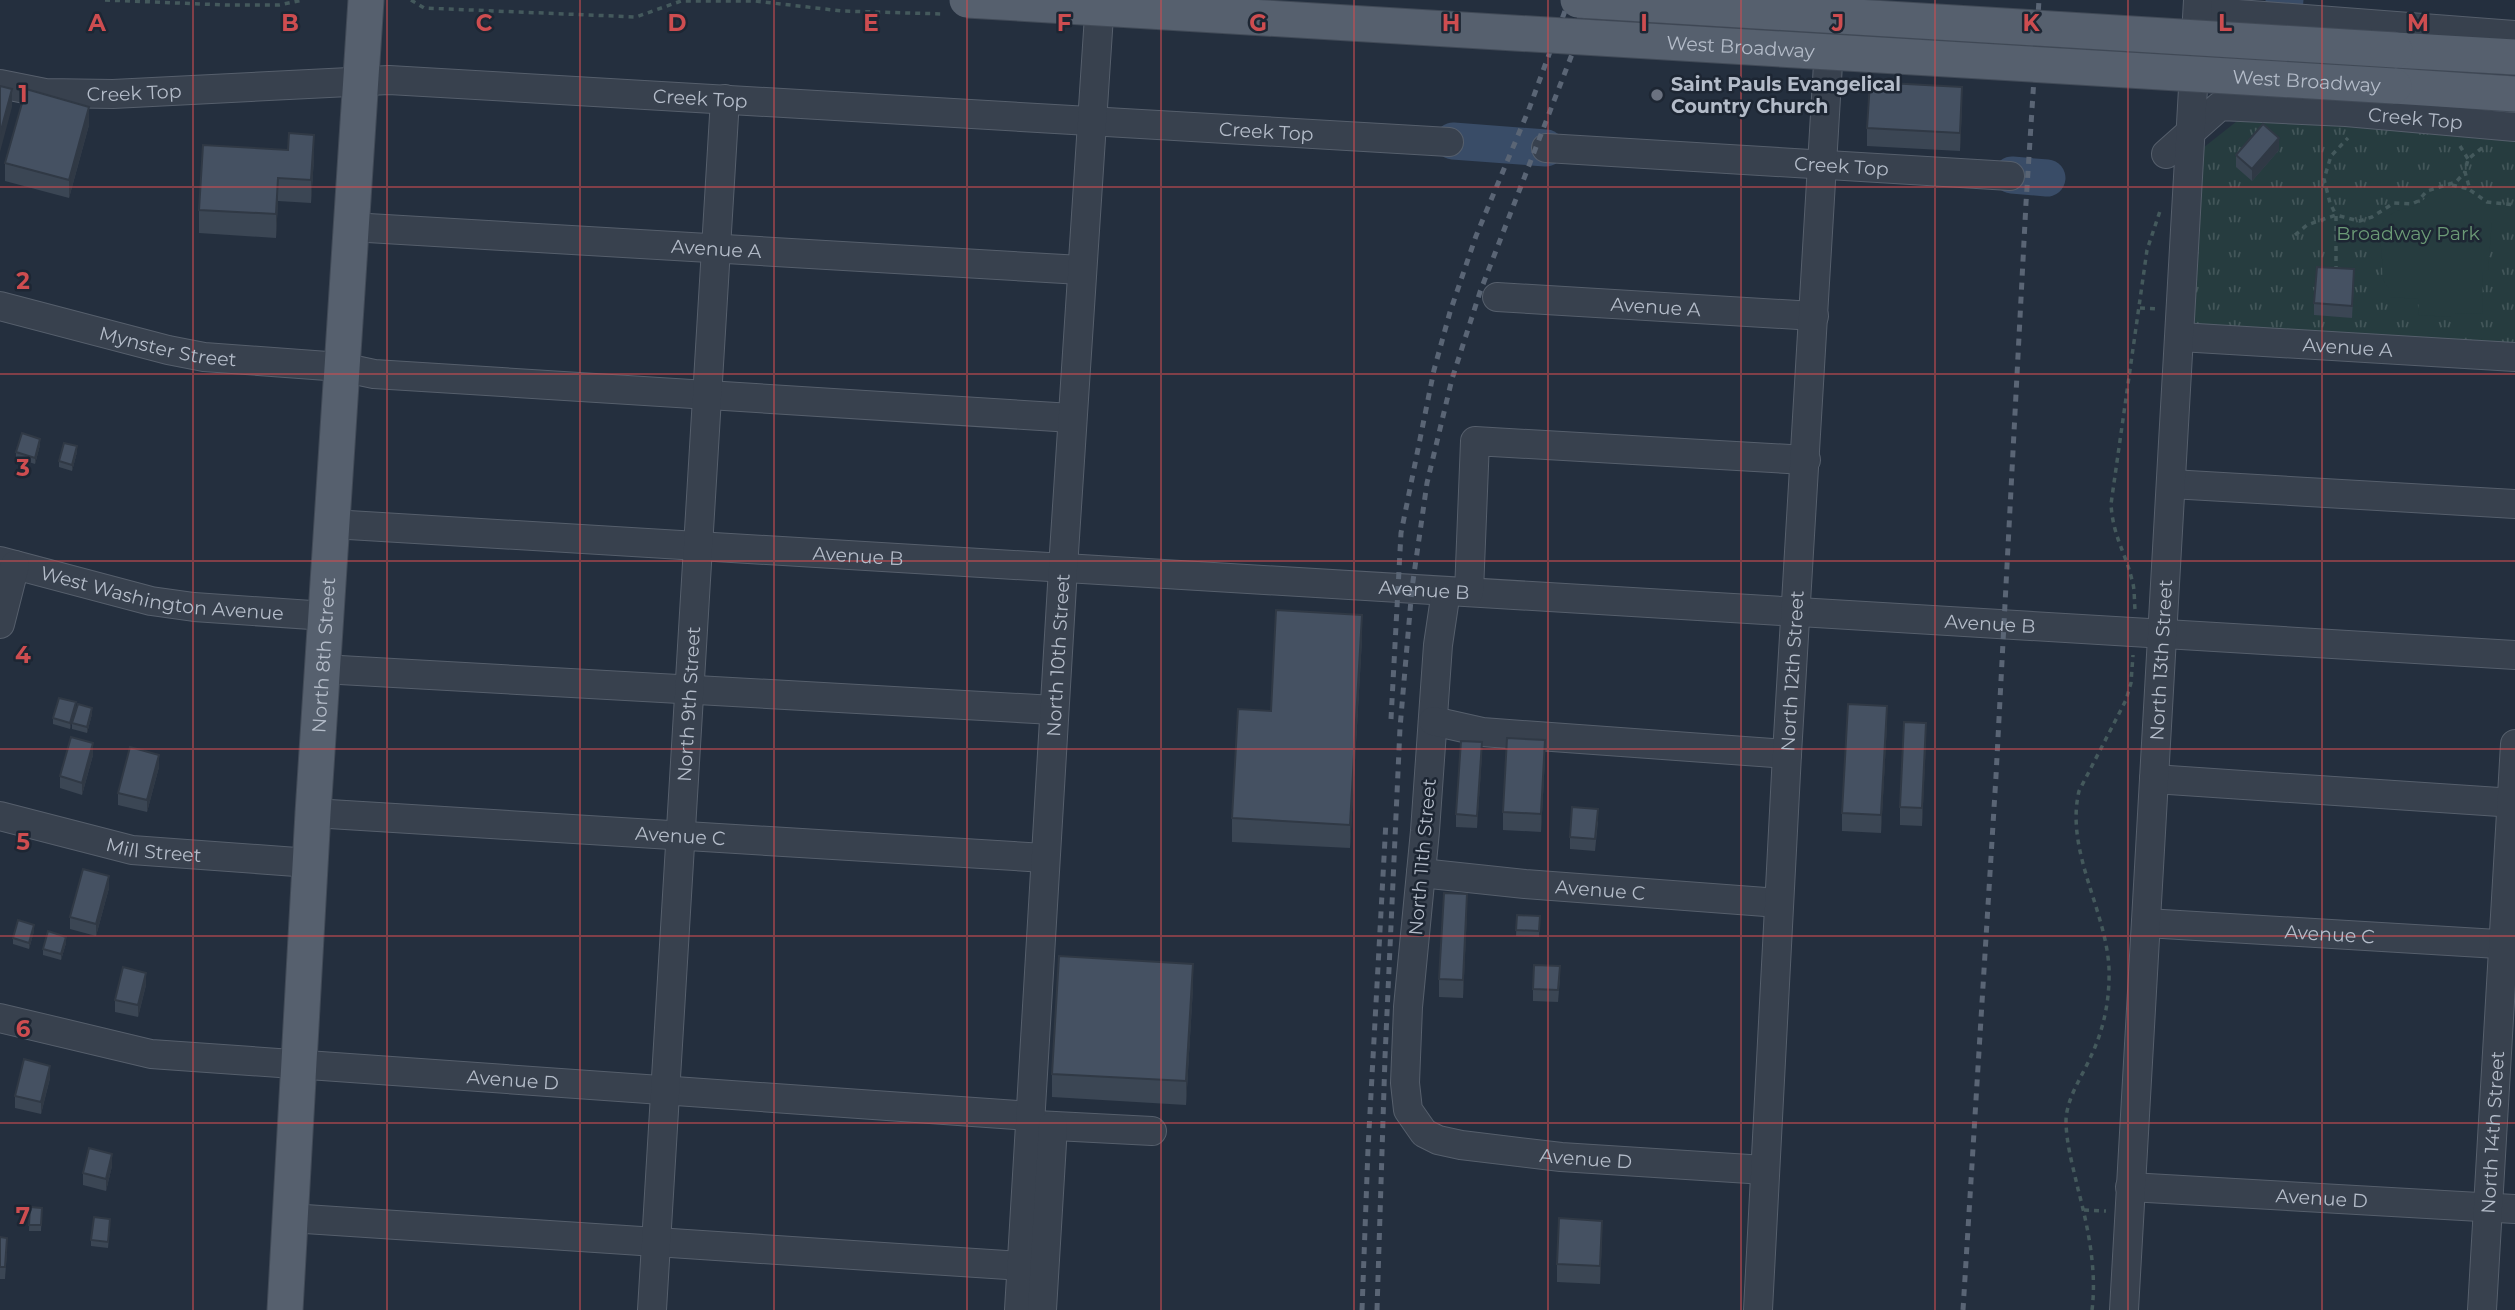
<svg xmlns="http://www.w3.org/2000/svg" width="2515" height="1310" viewBox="0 0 2515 1310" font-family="Montserrat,sans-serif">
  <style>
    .park { fill: url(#park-tufts) }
    .pitch { fill: #263c3f }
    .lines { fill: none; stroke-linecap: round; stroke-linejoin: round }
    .river { stroke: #394c67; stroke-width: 37 }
    .minor-casing { stroke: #565f6c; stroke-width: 30 }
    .major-casing { stroke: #414a57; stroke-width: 37 }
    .path { stroke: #44595c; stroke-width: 3.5; stroke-dasharray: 5 5; stroke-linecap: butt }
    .minor { stroke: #38414e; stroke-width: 28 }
    .major { stroke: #56606e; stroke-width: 35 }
    .rail { stroke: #5a6575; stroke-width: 5; stroke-dasharray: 7 7; stroke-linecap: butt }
    .major-bridge-casing { stroke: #414a57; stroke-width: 37; stroke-linecap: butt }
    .major-bridge { stroke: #56606e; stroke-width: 35 }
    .wall { fill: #3b4654 }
    .shaded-wall { fill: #303945 }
    .building { fill: #455162; stroke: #303945; stroke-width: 2 }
    .grid { fill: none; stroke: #ce4d50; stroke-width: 2; stroke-opacity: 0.55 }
    .worship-dot { fill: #6b7280; stroke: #1d2633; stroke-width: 2.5 }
    .labels { text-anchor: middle; stroke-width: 5; stroke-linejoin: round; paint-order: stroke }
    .street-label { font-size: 19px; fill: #b4bcc9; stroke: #1d2633 }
    .poi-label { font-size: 19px; font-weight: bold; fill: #b4bcc9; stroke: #1d2633; text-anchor: start }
    .park-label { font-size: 19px; fill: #6b9a76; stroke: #1d2633 }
    .grid-label { font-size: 23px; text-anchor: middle; font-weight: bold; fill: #ce4d50; stroke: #1d2633; stroke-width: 5; stroke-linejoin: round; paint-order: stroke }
  </style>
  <defs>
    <pattern id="park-tufts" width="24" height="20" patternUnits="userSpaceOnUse" patternTransform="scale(1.75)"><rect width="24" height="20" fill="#263c3f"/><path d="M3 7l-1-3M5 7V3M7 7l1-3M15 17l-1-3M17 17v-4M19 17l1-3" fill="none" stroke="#435659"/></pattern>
  </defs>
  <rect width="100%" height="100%" fill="#242f3e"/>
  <!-- park -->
  <polygon class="park" points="2241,118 2515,133 2515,346 2192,326 2203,148"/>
  <!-- pitch -->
  <path class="pitch" d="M2445,186c22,1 35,17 56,19v15h-9l-4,51h-5l-1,43 -26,-1 -5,4 -33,-2 1,-16 -29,-2v-8c-10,-9 -7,-18 -8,-30 0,-20 -11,-36 15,-48 7,-3 15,-3 21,-7 11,-7 13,-15 27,-18z"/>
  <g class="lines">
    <!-- river -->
    <g class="river">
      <polyline points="2284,0 2285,0"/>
      <polyline points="1453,141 1546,148"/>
      <polyline points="2012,175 2047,178"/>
    </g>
    <defs>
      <g id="minor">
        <polyline points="2198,11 2515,35"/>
        <path id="s1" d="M0,84l45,9 68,1 276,-14 1060,62"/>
        <path id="s2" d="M1546,148l464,28"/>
        <path id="s3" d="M2166,154l54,-48 126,6 169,15"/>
        <path id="s4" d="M351,227l730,43"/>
        <path id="s5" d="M1497,297l317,19"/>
        <path id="s6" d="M0,306l168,44 36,7 137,10 33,7 698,44"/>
        <path id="s7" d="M2180,337l335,20"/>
        <polyline points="2171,484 2515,504"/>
        <path id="s8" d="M332,524l2183,131"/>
        <path id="s9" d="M0,561l151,40 43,6 132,9"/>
        <path id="s10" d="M1446,591l-8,54 -13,186 -17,176 -3,76 3,27 16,23 14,7 23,5 100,12 204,13"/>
        <polyline points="1469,592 1475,441 1806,460"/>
        <polyline points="0,624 15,565"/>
        <polyline points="322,669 1054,710"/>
        <polyline points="1433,721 1482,732 1787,754"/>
        <polyline points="2154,779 2515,803"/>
        <path id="s11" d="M313,813l732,45"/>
        <path id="s12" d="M0,816l132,34 178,13"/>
        <path id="s13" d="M1421,873l104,11 254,19"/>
        <path id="s14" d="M2146,923l369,22"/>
        <path id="s15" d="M0,1018l151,36 879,62"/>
        <polyline points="1036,1125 1152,1131"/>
        <path id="s16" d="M2130,1187l385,22"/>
        <polyline points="290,1218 1021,1266"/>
        <path id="s17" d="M652,1310l73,-1211"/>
        <path id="s18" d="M1019,1310l44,-742 37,-568"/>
        <polyline points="1042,1310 1053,1126"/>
        <path id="s19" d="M1758,1310l29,-556 43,-724"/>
        <path id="s20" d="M2124,1310l74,-1310"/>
        <path id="s21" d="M2482,1310l33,-566"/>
      </g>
      <g id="major">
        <polyline points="2395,50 2515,57"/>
        <polyline points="2394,86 2515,94"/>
        <path id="s22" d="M285,1310l28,-497 53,-813"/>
      </g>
    </defs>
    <!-- minor casing -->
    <use href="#minor" class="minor-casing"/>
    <!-- major casing -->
    <use href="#major" class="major-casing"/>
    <!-- path -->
    <g class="path">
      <polyline points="105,0 226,5 279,5 303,0"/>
      <polyline points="411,0 424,8 636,17 681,1 755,1 842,11 943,14"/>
      <polyline points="2460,146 2468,159"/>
      <polyline points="2482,148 2468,159 2465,172 2470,190 2487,202 2515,205"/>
      <polyline points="2452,185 2468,189"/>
      <polyline points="2295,235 2307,225 2336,215 2359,221 2372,217 2394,203 2412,204 2418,201 2427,191 2456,182 2465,172"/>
      <polyline points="2336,271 2336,215 2330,203 2324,179 2331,156 2348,138"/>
      <polyline points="2140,308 2158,309"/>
      <path d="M2135,609c-1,-9 0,-20 -3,-29 -7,-29 -19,-43 -21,-76l36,-254 14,-42"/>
      <polyline points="2084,1210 2106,1211"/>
      <path d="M2092,1310c5,-40 -4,-83 -14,-121 -5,-22 -12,-46 -12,-69 1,-23 16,-43 25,-64 13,-27 19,-57 18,-88 -3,-59 -44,-117 -30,-177l47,-91 5,-17 2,-28"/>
    </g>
    <!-- minor -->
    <use href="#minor" class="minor"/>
    <!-- major -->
    <use href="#major" class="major"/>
    <!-- rail -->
    <g class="rail">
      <polyline points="1391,719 1401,533 1434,370 1450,312 1476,236 1529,109 1569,0"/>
      <polyline points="1362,1310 1368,1149 1386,821"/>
      <polyline points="1377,1310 1385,1057 1400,728 1412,588 1427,483 1452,379 1480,292 1593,0"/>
      <polyline points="1963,1310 1996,776 2026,203 2039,0"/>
    </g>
    <defs>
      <g id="major-bridge">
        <path id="s23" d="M967,0l1427,86"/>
        <polyline points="1578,0 2395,50"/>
      </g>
    </defs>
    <!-- major-bridge casing -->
    <use href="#major-bridge" class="major-bridge-casing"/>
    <!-- major-bridge -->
    <use href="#major-bridge" class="major-bridge"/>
  </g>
  <!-- wall -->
  <g class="wall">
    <polygon points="1962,105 1960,151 1867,146 1867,128"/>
    <polygon points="89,125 69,198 5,181 5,163"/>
    <polygon points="2279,150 2252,181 2236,167 2236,155"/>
    <polygon points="314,158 311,203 278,201 276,238 199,233 199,210"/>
    <polygon points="2354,281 2352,318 2314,315 2314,303"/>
    <polygon points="40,445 35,464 16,458 16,452"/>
    <polygon points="77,452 72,471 59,467 59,461"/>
    <polygon points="1362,639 1350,848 1232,842 1232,818 1271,711"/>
    <polygon points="76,708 70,729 53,724 53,718"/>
    <polygon points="92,714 87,733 72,729 72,723"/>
    <polygon points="1887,724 1881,833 1842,831 1842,813"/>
    <polygon points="1926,740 1922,826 1900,825 1900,807"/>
    <polygon points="1482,754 1477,828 1456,827 1456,814"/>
    <polygon points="93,755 82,795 60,788 60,776"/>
    <polygon points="1545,758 1541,832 1503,830 1503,812"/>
    <polygon points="159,767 147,812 118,805 118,793"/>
    <polygon points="1598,821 1595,851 1570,849 1570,837"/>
    <polygon points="109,888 96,936 70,929 70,917"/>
    <polygon points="1467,912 1463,998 1439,997 1439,979"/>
    <polygon points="1517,915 1540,916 1539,937 1516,936"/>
    <polygon points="34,931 29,949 13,944 13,938"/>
    <polygon points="66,943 61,960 43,955 43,949"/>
    <polygon points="1560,978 1558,1002 1533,1001 1533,989"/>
    <polygon points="146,985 138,1017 115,1012 115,1000"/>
    <polygon points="1193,987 1186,1105 1052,1097 1052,1074"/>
    <polygon points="50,1078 41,1114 15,1108 15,1096"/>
    <polygon points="112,1166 106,1191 83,1185 83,1173"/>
    <polygon points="30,1207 42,1208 41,1231 29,1231"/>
    <polygon points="110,1225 108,1248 91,1246 91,1240"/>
    <polygon points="0,1237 7,1250 5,1279 0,1279"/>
    <polygon points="1602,1239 1600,1284 1557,1282 1557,1264"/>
  </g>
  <!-- shaded-wall -->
  <g class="shaded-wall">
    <polygon points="1962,87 1962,105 1960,151 1960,133"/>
    <polygon points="12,89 12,107 0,152 0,134"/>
    <polygon points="89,107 89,125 69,198 69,180"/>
    <polygon points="314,135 314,158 311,203 311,180"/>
    <polygon points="2279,138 2279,150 2252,181 2252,169"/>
    <polygon points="278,178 278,201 276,238 276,214"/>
    <polygon points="40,439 40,445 35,464 35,458"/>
    <polygon points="77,446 77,452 72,471 72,465"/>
    <polygon points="1362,615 1362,639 1350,848 1350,825"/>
    <polygon points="76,702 76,708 70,729 70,723"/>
    <polygon points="1887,706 1887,724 1881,833 1881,815"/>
    <polygon points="92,708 92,714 87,733 87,727"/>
    <polygon points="1926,723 1926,740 1922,826 1922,808"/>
    <polygon points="1545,740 1545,758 1541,832 1541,814"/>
    <polygon points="1482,742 1482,754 1477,828 1477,816"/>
    <polygon points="93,743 93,755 82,795 82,783"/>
    <polygon points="159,755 159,767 147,812 147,800"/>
    <polygon points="109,876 109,888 96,936 96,924"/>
    <polygon points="1467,894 1467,912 1463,998 1463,980"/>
    <polygon points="34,925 34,931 29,949 29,943"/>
    <polygon points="66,937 66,943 61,960 61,954"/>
    <polygon points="1193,964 1193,987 1186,1105 1186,1081"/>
    <polygon points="146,973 146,985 138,1017 138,1005"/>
    <polygon points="50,1066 50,1078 41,1114 41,1102"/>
    <polygon points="112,1154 112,1166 106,1191 106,1179"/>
    <polygon points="1602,1221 1602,1239 1600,1284 1600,1266"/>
  </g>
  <!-- building -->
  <g class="building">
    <polygon points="1870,82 1962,87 1960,133 1867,128"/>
    <polygon points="0,86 12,89 0,134"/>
    <polygon points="26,89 89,107 69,180 5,163"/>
    <polygon points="2263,124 2279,138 2252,169 2236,155"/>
    <polygon points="289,133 314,135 311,180 278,178 276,214 199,210 203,145 288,150"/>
    <polygon points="2317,267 2354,269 2352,306 2314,303"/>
    <polygon points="22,433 40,439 35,458 16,452"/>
    <polygon points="64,443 77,446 72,465 59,461"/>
    <polygon points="1276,610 1362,615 1350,825 1232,818 1238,709 1271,711"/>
    <polygon points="59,698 76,702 70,723 53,718"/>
    <polygon points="78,704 92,708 87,727 72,723"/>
    <polygon points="1848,704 1887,706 1881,815 1842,813"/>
    <polygon points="1904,722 1926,723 1922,808 1900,807"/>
    <polygon points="71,737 93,743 82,783 60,776"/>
    <polygon points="1507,738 1545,740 1541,814 1503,812"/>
    <polygon points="1461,741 1482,742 1477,816 1456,814"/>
    <polygon points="130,747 159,755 147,800 118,793"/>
    <polygon points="1572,807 1598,809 1595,839 1570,837"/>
    <polygon points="83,869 109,876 96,924 70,917"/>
    <polygon points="1444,893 1467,894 1463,980 1439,979"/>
    <polygon points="1517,915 1540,916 1539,931 1516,930"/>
    <polygon points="18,920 34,925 29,943 13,938"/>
    <polygon points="48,931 66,937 61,954 43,949"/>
    <polygon points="1059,956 1193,964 1186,1081 1052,1074"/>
    <polygon points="1534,965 1560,966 1558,990 1533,989"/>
    <polygon points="123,967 146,973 138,1005 115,1000"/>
    <polygon points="24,1059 50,1066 41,1102 15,1096"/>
    <polygon points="89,1148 112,1154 106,1179 83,1173"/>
    <polygon points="30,1207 42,1208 41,1225 29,1225"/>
    <polygon points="94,1217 110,1219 108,1242 91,1240"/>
    <polygon points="1559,1218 1602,1221 1600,1266 1557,1264"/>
    <polygon points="0,1237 7,1238 5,1267 0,1267"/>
  </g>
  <!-- grid -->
  <path class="grid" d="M193,0v1310M387,0v1310M580,0v1310M774,0v1310M967,0v1310M1161,0v1310M1354,0v1310M1548,0v1310M1741,0v1310M1935,0v1310M2128,0v1310M2322,0v1310M0,187h2515M0,374h2515M0,561h2515M0,749h2515M0,936h2515M0,1123h2515"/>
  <!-- markers -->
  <circle class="worship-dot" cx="1657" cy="95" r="7"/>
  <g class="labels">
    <!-- street labels -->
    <g class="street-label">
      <text dy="7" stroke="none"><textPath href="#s23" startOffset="775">West Broadway</textPath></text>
      <text dy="7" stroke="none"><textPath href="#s23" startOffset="1342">West Broadway</textPath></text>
      <text dy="7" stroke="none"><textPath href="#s1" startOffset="135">Creek Top</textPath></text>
      <text dy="7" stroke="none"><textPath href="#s1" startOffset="702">Creek Top</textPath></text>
      <text dy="7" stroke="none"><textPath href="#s3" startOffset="268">Creek Top</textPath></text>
      <text dy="7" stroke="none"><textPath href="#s1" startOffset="1269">Creek Top</textPath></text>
      <text dy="7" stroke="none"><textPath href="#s2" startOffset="296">Creek Top</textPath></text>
      <text dy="7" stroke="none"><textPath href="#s4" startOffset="366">Avenue A</textPath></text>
      <text dy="7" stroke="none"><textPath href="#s5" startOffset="159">Avenue A</textPath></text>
      <text dy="7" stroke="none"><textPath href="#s6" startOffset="173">Mynster Street</textPath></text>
      <text dy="7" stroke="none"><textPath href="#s7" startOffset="168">Avenue A</textPath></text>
      <text dy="7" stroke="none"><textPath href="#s8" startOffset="527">Avenue B</textPath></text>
      <text dy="7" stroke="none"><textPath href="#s8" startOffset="1094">Avenue B</textPath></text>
      <text dy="7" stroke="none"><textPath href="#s9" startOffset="166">West Washington Avenue</textPath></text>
      <text dy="7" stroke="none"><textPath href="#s8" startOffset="1661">Avenue B</textPath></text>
      <text dy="7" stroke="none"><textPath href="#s22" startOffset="656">North 8th Street</textPath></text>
      <text dy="7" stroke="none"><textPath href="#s18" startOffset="656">North 10th Street</textPath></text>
      <text dy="7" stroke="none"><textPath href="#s20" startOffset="651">North 13th Street</textPath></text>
      <text dy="7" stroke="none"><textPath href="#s19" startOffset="640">North 12th Street</textPath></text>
      <text dy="7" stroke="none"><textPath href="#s17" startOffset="607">North 9th Street</textPath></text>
      <text dy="7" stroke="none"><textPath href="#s11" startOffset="368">Avenue C</textPath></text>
      <text dy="7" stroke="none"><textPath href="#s12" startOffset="158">Mill Street</textPath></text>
      <text transform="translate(1422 857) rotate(-85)" y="7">North 11th Street</text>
      <text dy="7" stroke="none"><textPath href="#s13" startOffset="180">Avenue C</textPath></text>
      <text dy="7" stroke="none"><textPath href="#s14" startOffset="184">Avenue C</textPath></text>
      <text dy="7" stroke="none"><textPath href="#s15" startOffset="518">Avenue D</textPath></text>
      <text dy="7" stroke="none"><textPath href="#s21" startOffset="178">North 14th Street</textPath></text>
      <text dy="7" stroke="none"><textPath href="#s10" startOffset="714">Avenue D</textPath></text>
      <text dy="7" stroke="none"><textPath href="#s16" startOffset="192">Avenue D</textPath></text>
    </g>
    <!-- poi labels -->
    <g class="poi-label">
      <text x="1671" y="91">Saint Pauls Evangelical<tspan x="1671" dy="22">Country Church</tspan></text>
    </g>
    <!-- park labels -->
    <g class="park-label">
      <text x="2408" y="240">Broadway Park</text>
    </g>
  </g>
  <g class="grid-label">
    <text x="97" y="31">A</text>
    <text x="290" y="31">B</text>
    <text x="484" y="31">C</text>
    <text x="677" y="31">D</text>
    <text x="871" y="31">E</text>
    <text x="1064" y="31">F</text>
    <text x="1258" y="31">G</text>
    <text x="1451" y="31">H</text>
    <text x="1644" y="31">I</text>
    <text x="1838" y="31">J</text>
    <text x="2031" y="31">K</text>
    <text x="2225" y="31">L</text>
    <text x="2418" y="31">M</text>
    <text x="23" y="102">1</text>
    <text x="23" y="289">2</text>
    <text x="23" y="476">3</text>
    <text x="23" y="663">4</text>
    <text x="23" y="850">5</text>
    <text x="23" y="1037">6</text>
    <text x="23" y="1224">7</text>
  </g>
</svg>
